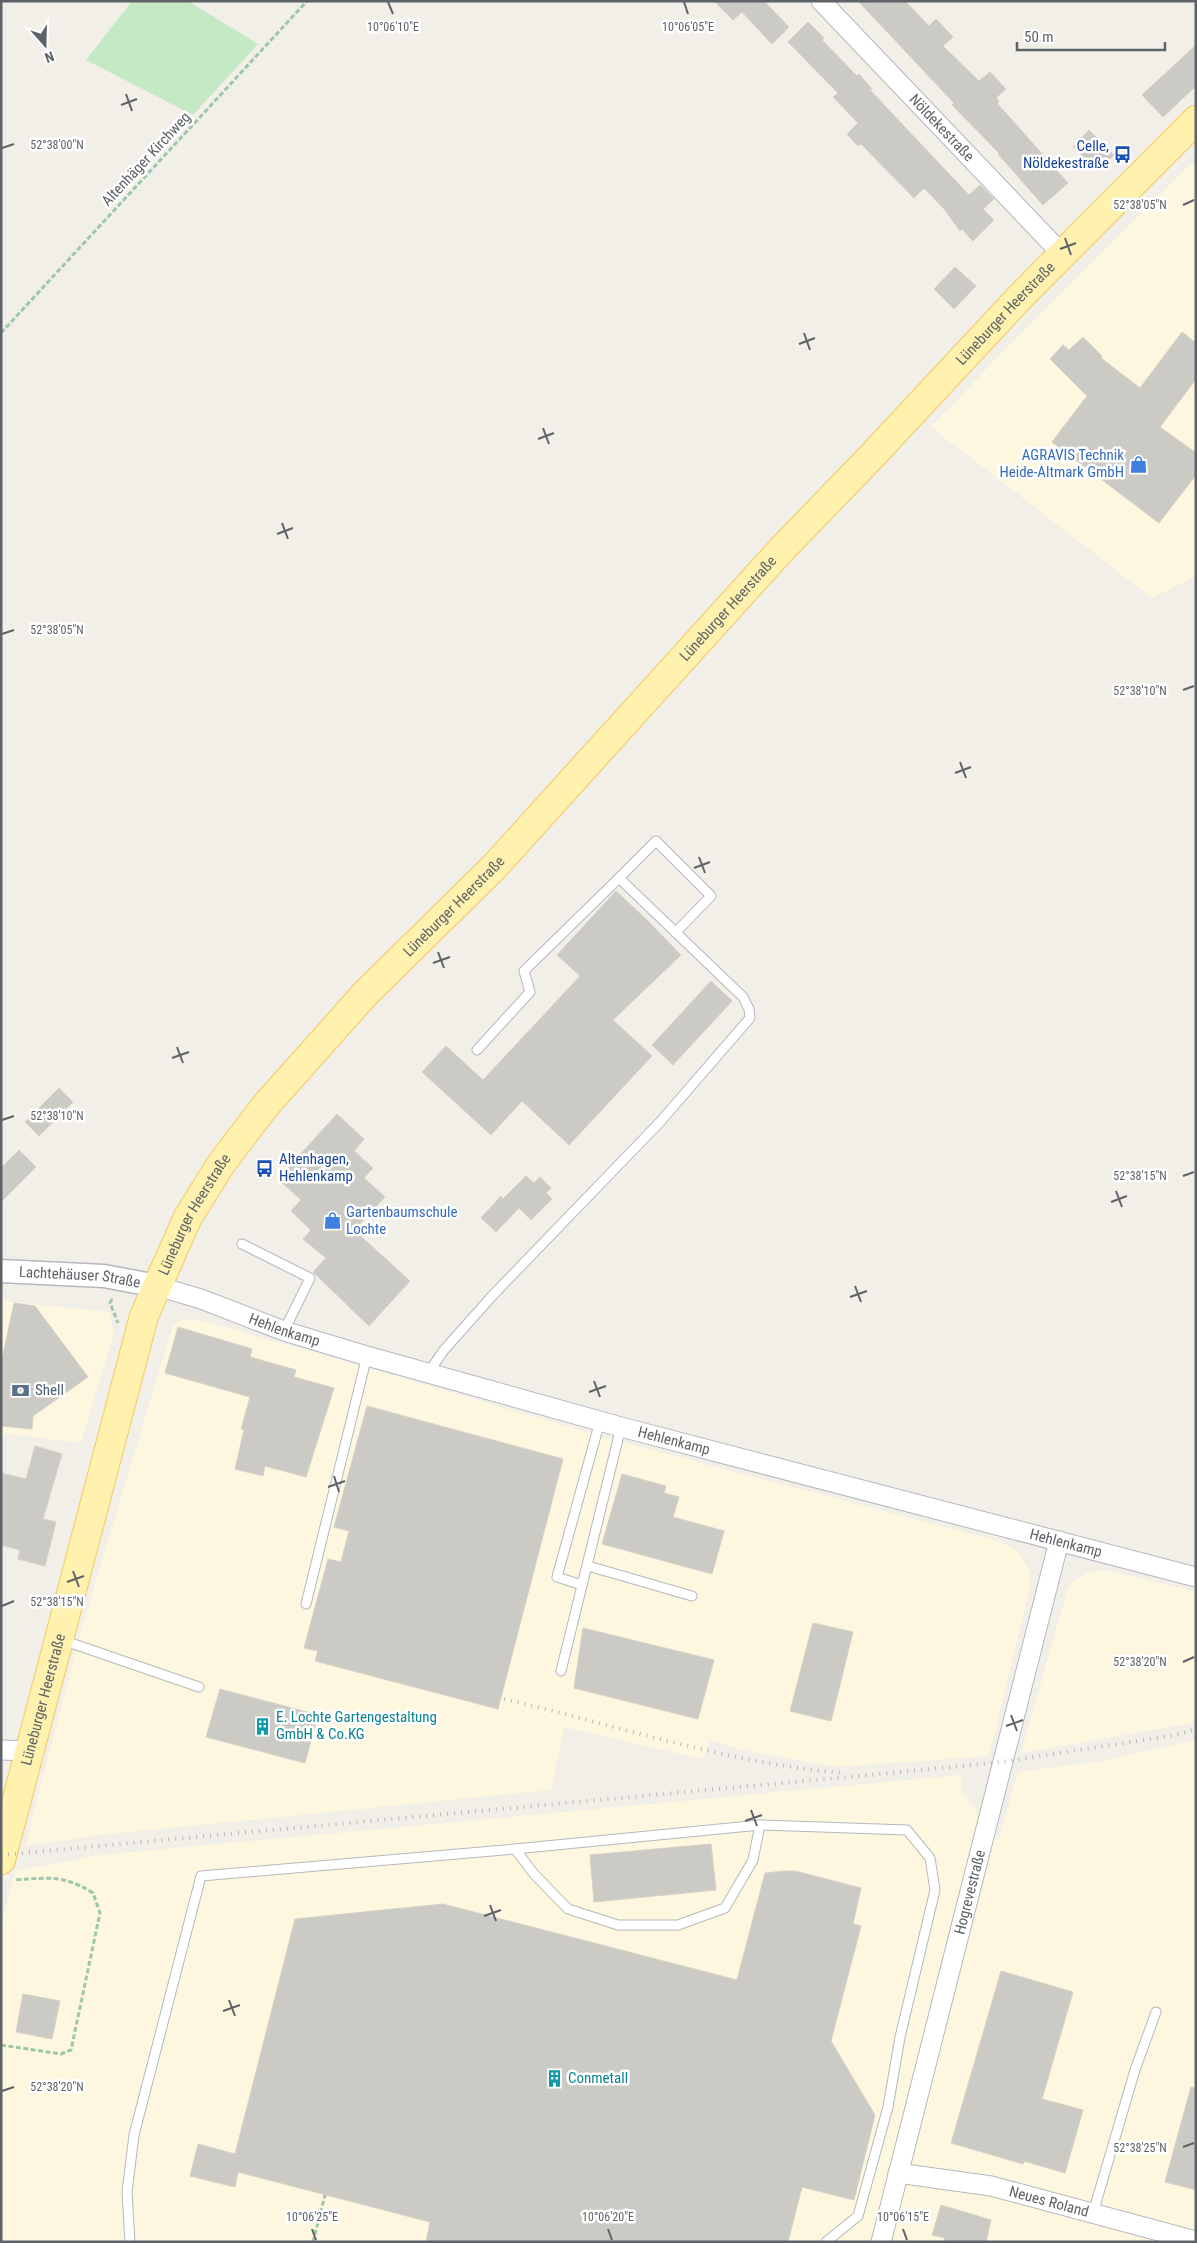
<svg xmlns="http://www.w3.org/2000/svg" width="1197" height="2243" viewBox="0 0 1197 2243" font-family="'Roboto Condensed',sans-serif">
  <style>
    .commercial { fill: #fef7e0 }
    .green { fill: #c5e8c5 }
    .building { fill: #cccac5; stroke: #d6d1c6 }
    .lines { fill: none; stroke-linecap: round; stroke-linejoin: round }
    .service-casing { stroke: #b5b8bc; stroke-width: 11 }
    .minor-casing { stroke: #b5b8bc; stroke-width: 21 }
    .tertiary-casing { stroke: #b5b8bc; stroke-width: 25 }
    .primary-casing { stroke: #f2c960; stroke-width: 30 }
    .path { stroke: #9cc7a9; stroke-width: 3; stroke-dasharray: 5 2.5; stroke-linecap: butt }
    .service { stroke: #fff; stroke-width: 9 }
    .minor { stroke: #fff; stroke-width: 19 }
    .tertiary { stroke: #fff; stroke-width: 22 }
    .primary { stroke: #fff2af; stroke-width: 28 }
    .rail { stroke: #b6b7b8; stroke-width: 4; stroke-dasharray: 1 6; stroke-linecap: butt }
    .ticks { fill: none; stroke: #5f6368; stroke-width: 2 }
    .labels { text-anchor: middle; stroke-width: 5; stroke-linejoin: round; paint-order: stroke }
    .street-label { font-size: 15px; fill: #5f6368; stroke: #fff }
    .transit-label { font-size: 15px; fill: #164399; stroke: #fff; text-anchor: end }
    .shop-label { font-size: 15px; fill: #366cbe; stroke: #fff; text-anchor: end }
    .service-label { font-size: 15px; fill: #4e5e75; stroke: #fff; text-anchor: start }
    .culture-label { font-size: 15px; fill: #0d838f; stroke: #fff; text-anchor: start }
    .ticks-label { font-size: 12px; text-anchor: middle; fill: #5f6368; stroke: #fff; stroke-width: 5; stroke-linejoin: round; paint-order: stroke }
  </style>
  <rect width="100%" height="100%" fill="#f1efe8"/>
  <!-- commercial -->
  <g class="commercial">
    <polygon points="1192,163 1196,168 1196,576 1152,598 931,427 996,359"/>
    <polygon points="1,1301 109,1312 114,1333 81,1443 1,1433"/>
    <polygon points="183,1319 208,1322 636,1446 994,1540 1017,1550 1029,1570 1030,1587 989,1756 838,1767 742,1750 711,1740 702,1759 564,1727 551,1790 100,1835 25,1846 83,1624 173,1325"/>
    <polygon points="1104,1570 1196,1592 1196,1721 1176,1726 1021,1753 1068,1588 1073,1581 1086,1573"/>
    <polygon points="1196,1740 1196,2242 1,2242 1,1926 15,1871 100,1855 962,1775 961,1791 999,1839 1018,1772 1101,1761"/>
  </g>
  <!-- green -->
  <polygon class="green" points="132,1 188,1 258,44 193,115 86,60"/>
  <!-- building -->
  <g class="building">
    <polygon points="714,1 764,1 789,27 772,44 742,12 733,20"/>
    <polygon points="858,1 905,1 929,26 936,19 953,37 943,46 979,81 990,72 1006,89 996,98 999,101 997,103 1068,183 1043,205 998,154 999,153 952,105 954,103"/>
    <polygon points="808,22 824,38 822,40 857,76 859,74 872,89 870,90 969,195 980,185 994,199 983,209 994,220 973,241 962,229 960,231 945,210 924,188 914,198 861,144 858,146 847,134 858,123 833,97 838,93 788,42"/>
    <polygon points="1196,45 1196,86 1163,117 1142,95"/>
    <polygon points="1089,130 1114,155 1098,171 1073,147"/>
    <polygon points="955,267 976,286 954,309 934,289"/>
    <polygon points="1182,332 1196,343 1196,379 1160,427 1196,453 1196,475 1159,523 1052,442 1087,396 1050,359 1063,345 1069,350 1083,337 1102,356 1101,358 1140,388"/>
    <polygon points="616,891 649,922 681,955 613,1020 652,1056 569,1145 522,1101 491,1135 422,1072 446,1046 483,1080 580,976 557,955"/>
    <polygon points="711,981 732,1001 673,1065 652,1045"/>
    <polygon points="59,1088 73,1102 39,1136 25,1122"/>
    <polygon points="337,1114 364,1139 354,1151 373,1168 364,1178 385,1197 354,1230 410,1281 369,1326 313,1272 326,1258 303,1239 311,1230 291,1211 301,1200 278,1179"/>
    <polygon points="19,1150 36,1167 1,1202 1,1168"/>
    <polygon points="526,1176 534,1183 540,1177 551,1188 546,1193 552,1199 531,1220 519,1208 496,1232 481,1218 501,1196 503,1199"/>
    <polygon points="14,1303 35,1306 88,1377 33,1416 32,1429 1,1426 1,1364"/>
    <polygon points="178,1327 252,1349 250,1357 296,1370 294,1377 334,1388 306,1477 265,1466 263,1476 235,1469 244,1430 241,1429 250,1397 165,1373"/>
    <polygon points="367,1406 563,1459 498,1709 315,1661 318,1651 304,1648 328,1559 341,1562 349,1531 334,1527"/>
    <polygon points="35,1446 62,1454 43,1519 56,1522 45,1566 18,1559 20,1550 1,1545 1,1473 26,1479"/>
    <polygon points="622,1474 666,1486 664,1493 679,1497 673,1517 724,1531 712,1574 602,1544"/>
    <polygon points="813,1623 853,1632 831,1721 790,1711"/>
    <polygon points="583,1628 714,1660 698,1719 574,1688"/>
    <polygon points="220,1689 318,1715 305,1763 206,1737"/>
    <polygon points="711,1844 716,1890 594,1902 590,1855"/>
    <polygon points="785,1871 795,1871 861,1888 853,1924 861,1926 831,2041 875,2115 854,2200 802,2187 788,2242 426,2242 430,2222 238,2172 235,2187 190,2176 198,2144 235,2154 295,1919 443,1904 737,1980 765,1873"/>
    <polygon points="1001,1971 1073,1992 1042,2099 1083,2110 1065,2173 1024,2161 1023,2164 951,2143"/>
    <polygon points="23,1994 60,2001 52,2039 16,2032"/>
    <polygon points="1191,2087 1196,2088 1196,2190 1165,2182"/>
    <polygon points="941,2205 991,2220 986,2242 944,2242 945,2238 932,2235"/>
  </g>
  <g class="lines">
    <defs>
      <g id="service">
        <polyline points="619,878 656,841 711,896 676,932"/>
        <polyline points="242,1244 310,1278 284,1331"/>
        <polyline points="428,1373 444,1350 493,1295 660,1122 750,1018 749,1009 743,997 619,878 524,971 530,992 477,1050"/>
        <polyline points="588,1566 692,1596"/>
        <polyline points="582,1585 557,1577 600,1421"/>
        <polyline points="306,1604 367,1356"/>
        <polyline points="62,1640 199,1687"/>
        <polyline points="561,1671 621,1427"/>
        <polyline points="515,1849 534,1874 568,1909 618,1925 678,1925 725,1908 753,1860 760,1825"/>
        <polyline points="1093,2213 1135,2070 1156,2012"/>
        <polyline points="130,2242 127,2192 134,2135 201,1876 515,1849 760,1825 907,1830 930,1858 935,1890 900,2037 888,2107 858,2216 826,2242"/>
      </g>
      <g id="minor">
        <path id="s1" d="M821,1l241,253"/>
        <path id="s2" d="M157,1286l44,13 83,32 83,25 254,71 575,150"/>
        <polyline points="1,1750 30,1751"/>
        <path id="s3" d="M898,2173l93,13 205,55"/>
        <path id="s4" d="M881,2242l178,-701"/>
      </g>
      <g id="tertiary">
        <path id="s5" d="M1,1271l103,5 53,10"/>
      </g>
      <g id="primary">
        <path id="s6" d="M1,1860l143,-544 44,-99 33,-53 45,-59 99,-111 129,-127 288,-318 89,-92 150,-161 175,-176"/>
      </g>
    </defs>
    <!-- service casing -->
    <use href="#service" class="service-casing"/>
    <!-- minor casing -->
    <use href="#minor" class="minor-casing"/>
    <!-- tertiary casing -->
    <use href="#tertiary" class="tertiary-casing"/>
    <!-- primary casing -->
    <use href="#primary" class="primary-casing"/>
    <!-- path -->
    <g class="path">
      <polyline points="1,333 307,1"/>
      <polyline points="112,1299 110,1303 118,1323"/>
      <path d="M1,2045l60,9 10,-4 29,-137 -7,-20c-31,-19 -44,-15 -79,-13"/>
      <polyline points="313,2242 325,2195"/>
    </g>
    <!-- service -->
    <use href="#service" class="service"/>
    <!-- minor -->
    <use href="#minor" class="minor"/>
    <!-- tertiary -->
    <use href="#tertiary" class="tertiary"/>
    <!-- primary -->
    <use href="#primary" class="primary"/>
    <!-- rail -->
    <g class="rail">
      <path d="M504,1699c112,26 223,64 339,74"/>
      <polyline points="1,1855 870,1775 1001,1762 1176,1735 1196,1729"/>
    </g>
  </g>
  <!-- ticks -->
  <path class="ticks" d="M388,2l5,12M684,2l4,12M126,94l6,17M121,105l16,-6M2,148l12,-4M1183,205l11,-5M1065,238l6,17M1060,249l16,-6M804,333l6,17M799,344l16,-6M543,428l6,16M538,439l16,-6M282,523l6,16M277,534l16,-6M2,634l12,-4M1183,690l11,-4M960,762l6,16M955,773l16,-6M699,857l6,16M694,868l16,-6M438,952l6,16M433,963l17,-6M177,1047l6,16M172,1058l17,-6M2,1120l12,-4M1183,1176l11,-4M1116,1191l6,16M1111,1202l16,-6M855,1286l6,16M850,1297l17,-6M594,1381l6,16M589,1392l17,-6M334,1476l5,16M328,1487l17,-6M73,1571l6,16M67,1582l17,-6M2,1606l12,-5M1183,1662l11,-5M1011,1715l6,16M1006,1726l17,-6M751,1810l6,16M745,1821l17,-6M490,1905l6,16M484,1916l17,-6M229,2000l6,16M223,2011l17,-6M2,2091l12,-4M1183,2147l11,-4M312,2229l4,11M608,2229l4,11M903,2229l4,11"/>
  <!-- icons -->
  <defs>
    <symbol id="bus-bare" viewBox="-9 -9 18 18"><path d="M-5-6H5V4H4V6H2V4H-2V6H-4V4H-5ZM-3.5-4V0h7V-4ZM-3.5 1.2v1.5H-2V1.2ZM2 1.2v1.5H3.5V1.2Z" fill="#1a4fb4" stroke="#fff" stroke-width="2.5" paint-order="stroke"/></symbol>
    <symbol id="shop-bare" viewBox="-9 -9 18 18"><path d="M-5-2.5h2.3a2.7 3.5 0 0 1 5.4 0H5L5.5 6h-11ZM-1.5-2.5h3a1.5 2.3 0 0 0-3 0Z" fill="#3f7fe0" stroke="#fff" stroke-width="2.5" paint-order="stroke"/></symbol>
    <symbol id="bank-bare" viewBox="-9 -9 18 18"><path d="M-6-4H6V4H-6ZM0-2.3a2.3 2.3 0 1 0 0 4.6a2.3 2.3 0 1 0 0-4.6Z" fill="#5c6f8a" stroke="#fff" stroke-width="2.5" paint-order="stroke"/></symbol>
    <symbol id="building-bare" viewBox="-9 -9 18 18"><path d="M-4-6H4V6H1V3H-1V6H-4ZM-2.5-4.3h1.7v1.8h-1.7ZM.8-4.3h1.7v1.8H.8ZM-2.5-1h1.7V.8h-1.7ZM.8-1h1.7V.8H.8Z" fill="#0f9aa8" stroke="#fff" stroke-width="2.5" paint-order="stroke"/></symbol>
  </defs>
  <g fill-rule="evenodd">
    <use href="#bus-bare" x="1110" y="142" width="25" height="25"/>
    <use href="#shop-bare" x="1126" y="452" width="25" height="25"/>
    <use href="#bus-bare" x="252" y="1156" width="25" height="25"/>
    <use href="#shop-bare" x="320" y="1208" width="25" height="25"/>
    <use href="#bank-bare" x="8" y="1378" width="25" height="25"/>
    <use href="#building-bare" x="250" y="1714" width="25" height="25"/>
    <use href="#building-bare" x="542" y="2066" width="25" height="25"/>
  </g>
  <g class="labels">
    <!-- street labels -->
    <g class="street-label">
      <text dy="5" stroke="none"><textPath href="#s1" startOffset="175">Nöldekestraße</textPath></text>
      <text transform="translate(146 159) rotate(-47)" y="5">Altenhäger Kirchweg</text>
      <text dy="5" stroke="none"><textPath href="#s6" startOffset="1891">Lüneburger Heerstraße</textPath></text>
      <text dy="5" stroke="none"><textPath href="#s6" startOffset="1486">Lüneburger Heerstraße</textPath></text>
      <text dy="5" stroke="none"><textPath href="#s6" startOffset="1081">Lüneburger Heerstraße</textPath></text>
      <text dy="5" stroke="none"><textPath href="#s6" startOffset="676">Lüneburger Heerstraße</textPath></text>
      <text dy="5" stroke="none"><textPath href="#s5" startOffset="79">Lachtehäuser Straße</textPath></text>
      <text dy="5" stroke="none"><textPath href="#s2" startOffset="135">Hehlenkamp</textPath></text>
      <text dy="5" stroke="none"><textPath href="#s2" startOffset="540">Hehlenkamp</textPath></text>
      <text dy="5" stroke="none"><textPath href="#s2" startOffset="945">Hehlenkamp</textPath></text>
      <text dy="5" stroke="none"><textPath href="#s6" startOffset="166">Lüneburger Heerstraße</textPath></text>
      <text dy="5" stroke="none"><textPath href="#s4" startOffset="361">Hogrevestraße</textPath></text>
      <text dy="5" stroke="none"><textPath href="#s3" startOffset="154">Neues Roland</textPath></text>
    </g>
    <!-- transit labels -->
    <g class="transit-label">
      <text x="1109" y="151">Celle,<tspan x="1109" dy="17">Nöldekestraße</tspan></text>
      <text x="279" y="1164" text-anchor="start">Altenhagen,<tspan x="279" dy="17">Hehlenkamp</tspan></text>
    </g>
    <!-- shop labels -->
    <g class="shop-label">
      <text x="1124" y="460">AGRAVIS Technik<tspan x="1124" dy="17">Heide-Altmark GmbH</tspan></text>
      <text x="346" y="1217" text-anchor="start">Gartenbaumschule<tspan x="346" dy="17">Lochte</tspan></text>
    </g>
    <!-- service labels -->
    <g class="service-label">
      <text x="35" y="1395">Shell</text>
    </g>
    <!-- culture labels -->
    <g class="culture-label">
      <text x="276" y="1722">E. Lochte Gartengestaltung<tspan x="276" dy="17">GmbH &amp; Co.KG</tspan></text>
      <text x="568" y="2083">Conmetall</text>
    </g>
  </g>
  <g class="ticks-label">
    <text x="393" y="31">10°06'10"E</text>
    <text x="688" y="31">10°06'05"E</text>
    <text x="57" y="149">52°38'00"N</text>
    <text x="1140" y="209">52°38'05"N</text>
    <text x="57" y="634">52°38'05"N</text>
    <text x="1140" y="695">52°38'10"N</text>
    <text x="57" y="1120">52°38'10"N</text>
    <text x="1140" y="1180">52°38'15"N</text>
    <text x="57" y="1606">52°38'15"N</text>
    <text x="1140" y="1666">52°38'20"N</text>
    <text x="57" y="2091">52°38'20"N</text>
    <text x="1140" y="2152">52°38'25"N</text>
    <text x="312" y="2221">10°06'25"E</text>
    <text x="608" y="2221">10°06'20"E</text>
    <text x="903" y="2221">10°06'15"E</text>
  </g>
  <!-- border -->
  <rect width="1197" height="2243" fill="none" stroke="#5f6368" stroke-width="5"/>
  <!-- north arrow -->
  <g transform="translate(45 45) rotate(160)" stroke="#ffffff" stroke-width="4" paint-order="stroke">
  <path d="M0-4L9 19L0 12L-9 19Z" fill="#5f6368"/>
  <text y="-8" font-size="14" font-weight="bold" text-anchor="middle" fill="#5f6368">N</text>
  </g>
  <!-- scale -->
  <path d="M1017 42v8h148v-8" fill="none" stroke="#5f6368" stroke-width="2.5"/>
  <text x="1024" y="42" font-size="15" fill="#5f6368" stroke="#ffffff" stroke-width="4" paint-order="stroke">50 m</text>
</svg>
